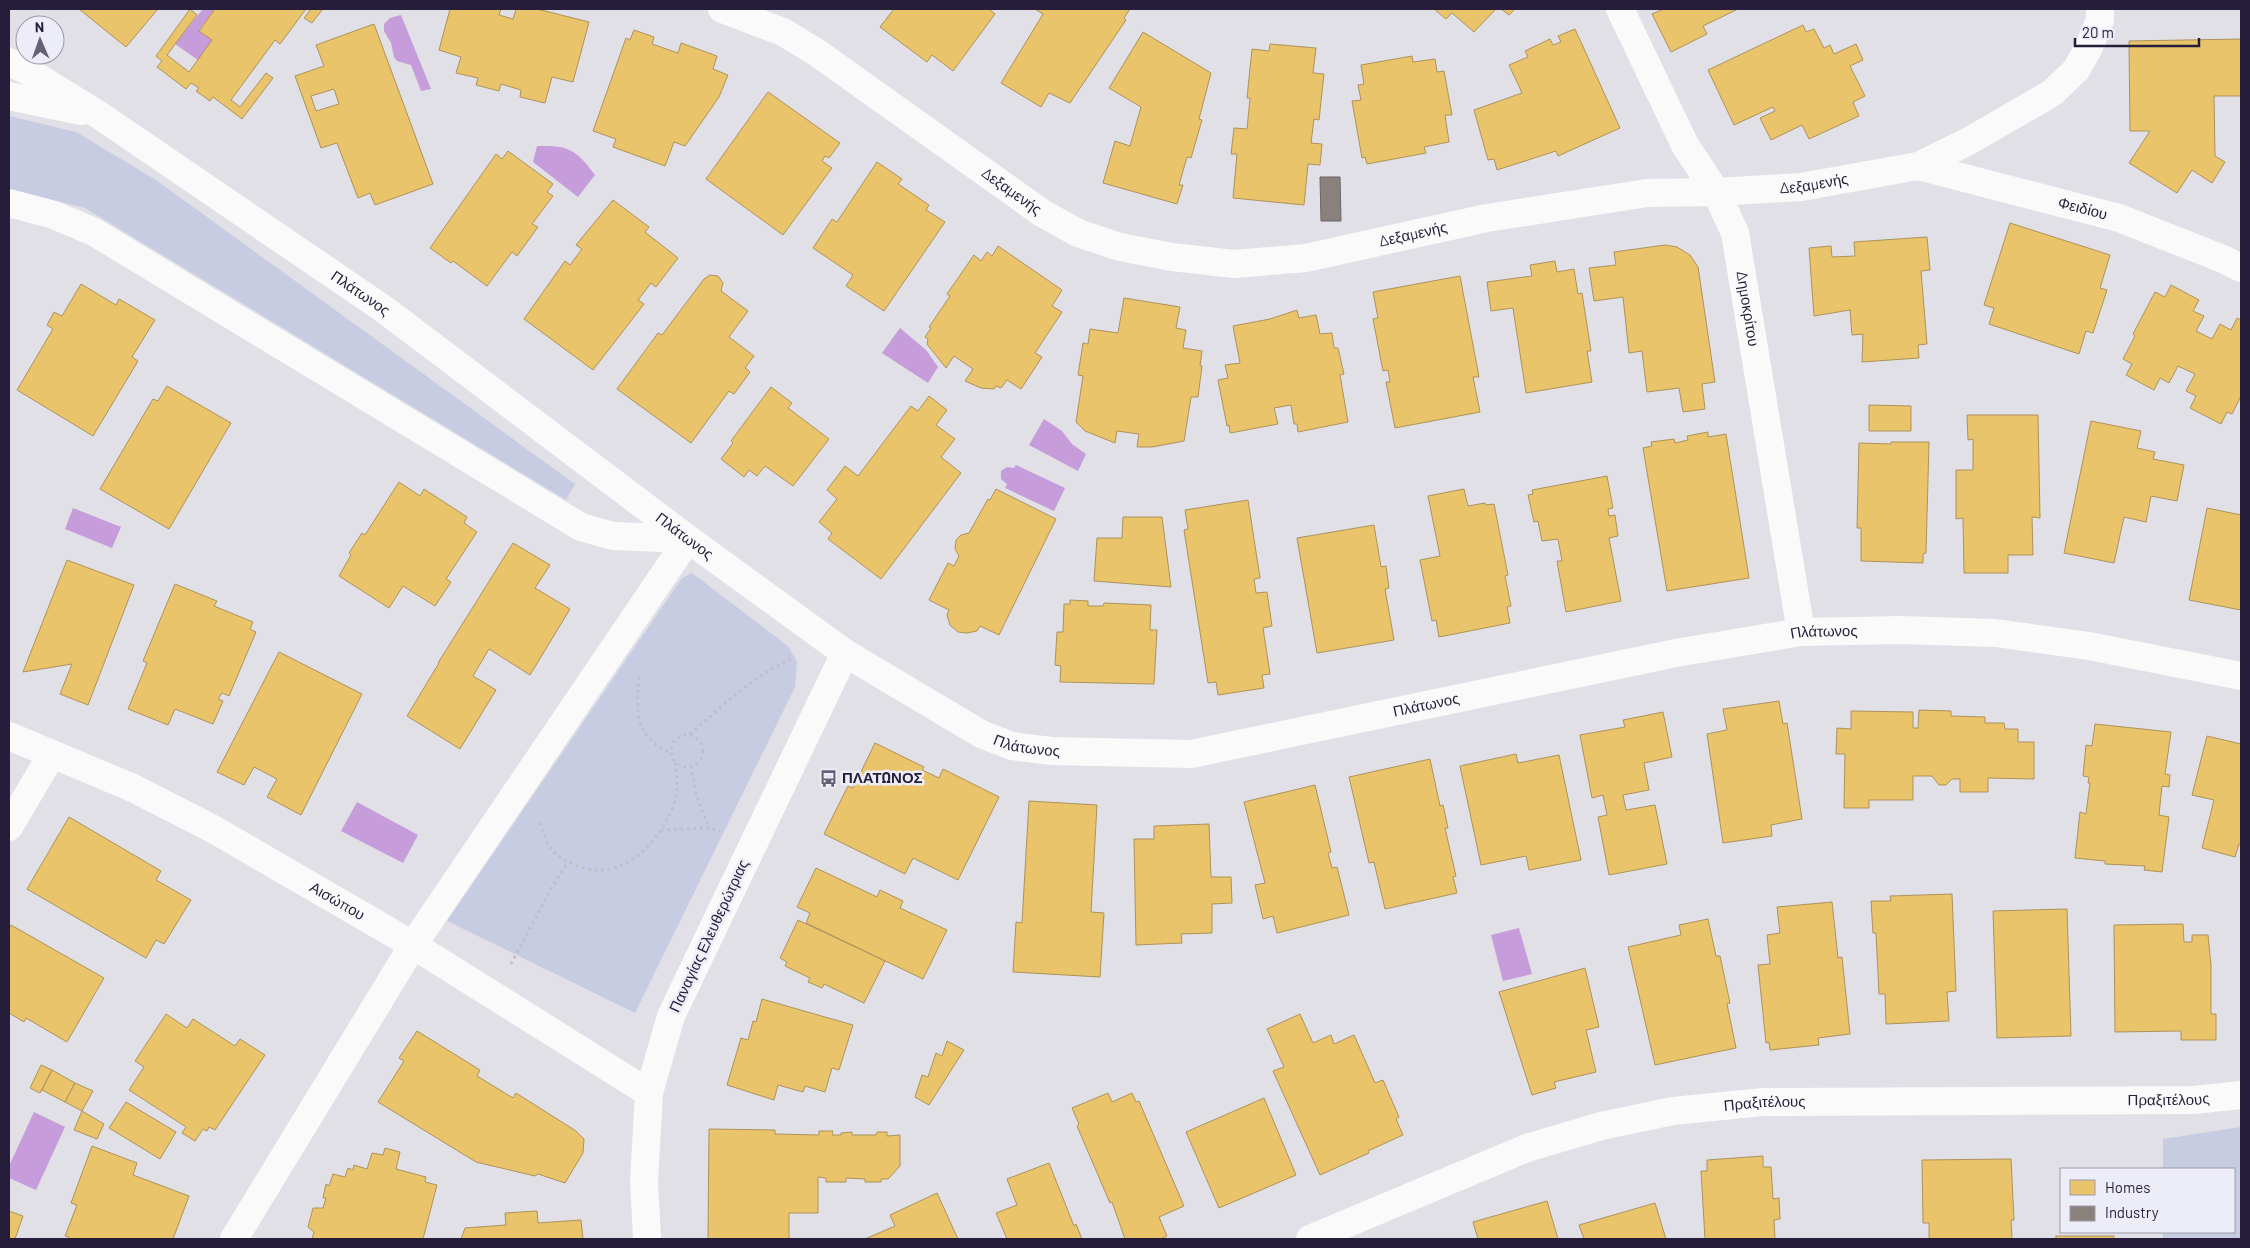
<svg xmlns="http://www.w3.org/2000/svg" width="2250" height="1248" viewBox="0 0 2250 1248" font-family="Barlow,sans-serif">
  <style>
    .green { fill: #c7cce2 }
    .water { fill: #c69cda }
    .homes { fill: #e9c46a; stroke: #ae925c; fill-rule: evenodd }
    .industry { fill: #8a817c; stroke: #6c6368 }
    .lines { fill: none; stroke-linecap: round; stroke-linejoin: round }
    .path { stroke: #c0bec8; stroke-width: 3; stroke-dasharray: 2.5 4; stroke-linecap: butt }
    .street { stroke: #fafafb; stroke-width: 28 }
    .secondary { stroke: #fafafb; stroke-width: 28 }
    .labels { text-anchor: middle; stroke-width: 5; stroke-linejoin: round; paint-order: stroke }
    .street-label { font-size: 15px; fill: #251d3a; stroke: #ededf7 }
    .poi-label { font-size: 15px; font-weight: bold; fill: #251d3a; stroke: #ededf7; text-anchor: start }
  </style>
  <rect width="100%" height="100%" fill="#e0e0e6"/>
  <!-- green -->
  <g class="green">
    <polygon points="9,116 76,132 156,180 575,484 566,500 85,208 9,189"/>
    <polygon points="692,573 788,646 797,662 795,687 635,1013 447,921 682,578"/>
    <polygon points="2241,1127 2241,1239 2163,1239 2163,1232 2234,1232 2234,1169 2163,1169 2163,1139"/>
  </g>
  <!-- water -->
  <g class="water">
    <polygon points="203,9 215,9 199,30 212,40 198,60 175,44"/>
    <polygon points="401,15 431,89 421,91 411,65 397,61 394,57 391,43 384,31 384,24 390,18"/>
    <path d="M537,146c33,-1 39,4 58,29l-17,22 -45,-35z"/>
    <polygon points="900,328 926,350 938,367 928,383 882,353"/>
    <polygon points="1044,419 1062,431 1072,444 1086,454 1078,471 1029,445"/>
    <polygon points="1016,465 1065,488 1054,511 1005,488 1007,484 1001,479 1001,471 1007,467 1014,468"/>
    <polygon points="73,508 121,527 112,548 65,529"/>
    <polygon points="357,802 418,835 403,863 341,831"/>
    <polygon points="1519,928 1532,974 1503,981 1491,935"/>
    <polygon points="34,1112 65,1127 36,1190 9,1178 9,1166"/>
  </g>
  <!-- homes -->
  <g class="homes">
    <polygon points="79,9 158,9 126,47"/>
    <polygon points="190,9 197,15 167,55 189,72 212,40 199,31 215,9 306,9 280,44 275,40 231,100 240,107 266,73 273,78 242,119 213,97 210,101 196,91 199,88 191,83 186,89 157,67 162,61 156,56"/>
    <polygon points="311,9 323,9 312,23 304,18"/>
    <polygon points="450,9 501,9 499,15 513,19 516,9 537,9 589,22 573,82 552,77 545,103 520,97 521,90 501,84 499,91 476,85 478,78 456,73 461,57 439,50"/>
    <polygon points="894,9 989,9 995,14 953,71 932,55 927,62 880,27"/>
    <polygon points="1035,9 1130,9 1124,18 1126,20 1070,103 1049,93 1041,107 1001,83 1043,14"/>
    <polygon points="1434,9 1496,9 1474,32 1452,13 1446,19"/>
    <polygon points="1501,9 1515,9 1509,15"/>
    <polygon points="1664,9 1738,9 1703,26 1707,34 1671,52 1652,14"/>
    <path d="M374,24l59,160 -58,21 -5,-12 -12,5 -21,-55 -16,5 -26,-72 29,-10 -8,-21zM334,89l5,15 -23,7 -5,-15z"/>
    <polygon points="1803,25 1806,32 1814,29 1824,48 1830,45 1834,54 1856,44 1863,60 1850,66 1865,96 1853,102 1859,116 1809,139 1802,125 1771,140 1760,118 1775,111 1773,107 1734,125 1708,70"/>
    <polygon points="1575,29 1620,128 1558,156 1556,151 1497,170 1494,159 1488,160 1474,110 1522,93 1509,65 1528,57 1525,51 1550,39 1553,45 1561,42 1558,36"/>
    <polygon points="634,30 654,37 652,44 678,53 681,43 717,56 713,69 728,75 719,97 685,146 674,142 665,166 613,147 616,139 593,131 626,38 630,40"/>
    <polygon points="1143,32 1211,73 1199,119 1202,120 1191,158 1187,157 1179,185 1183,185 1177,204 1103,183 1115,141 1130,146 1141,107 1109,88"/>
    <polygon points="2241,39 2241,96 2214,96 2215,156 2225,162 2212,183 2192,170 2177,193 2129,163 2150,131 2130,131 2129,41"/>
    <polygon points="1270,44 1316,48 1313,73 1324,74 1319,120 1314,119 1311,143 1322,144 1320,165 1308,164 1304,205 1233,198 1237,154 1231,154 1234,128 1247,129 1250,98 1247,98 1252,49 1269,51"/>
    <polygon points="1412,56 1413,62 1435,59 1437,72 1444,71 1452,115 1445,115 1449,142 1424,147 1426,153 1367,164 1365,157 1362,158 1352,101 1361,100 1358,85 1364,84 1361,65"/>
    <polygon points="768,92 840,143 829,158 825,156 822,161 832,168 783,235 706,179"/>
    <polygon points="508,151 553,184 547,192 553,196 532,224 538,227 517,256 512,252 487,286 453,261 451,263 430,248 496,154 502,159"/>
    <polygon points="877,162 902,179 898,184 929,205 926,210 945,222 884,311 846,286 853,275 813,248 832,219 837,222"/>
    <polygon points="613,200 649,227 645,232 678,258 656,287 651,283 638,300 644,304 593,370 524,319 565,261 570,265 582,249 576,245"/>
    <polygon points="2010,223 2110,255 2100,288 2107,290 2093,333 2086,331 2079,354 1989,324 1994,308 1984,305"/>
    <polygon points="1927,237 1930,270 1921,271 1927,344 1918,345 1919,358 1862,362 1863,334 1852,335 1850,310 1814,316 1809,248 1831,246 1832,257 1855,256 1854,242"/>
    <polygon points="1665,245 1677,247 1690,255 1698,267 1715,382 1702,384 1705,409 1683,412 1679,388 1647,392 1642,351 1629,353 1623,297 1594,301 1589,268 1616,265 1614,252"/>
    <polygon points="998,246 1062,290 1052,306 1062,312 1035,353 1042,357 1021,389 1007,380 1001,388 996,386 994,389 981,388 965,381 973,369 954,356 946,368 927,344 928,339 925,337 931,328 929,327 950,296 947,294 974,255 981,261 987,252 992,256"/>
    <polygon points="1555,261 1557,272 1574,269 1578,294 1582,293 1591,351 1587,351 1592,382 1526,393 1513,308 1491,311 1487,282 1532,276 1530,265"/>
    <polygon points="710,275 718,276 723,283 721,291 748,311 729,337 754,356 745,368 750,372 734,394 729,391 691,443 617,389 658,333 662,335 704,279"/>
    <polygon points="1460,276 1479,377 1473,377 1480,412 1395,428 1386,382 1390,382 1388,370 1383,371 1373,319 1378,318 1373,292"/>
    <polygon points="81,284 116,305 119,299 155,320 132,357 138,361 93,436 17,390 53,329 47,325 54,312 62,316"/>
    <polygon points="2171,285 2199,300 2193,311 2204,316 2196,331 2212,339 2220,324 2231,330 2237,318 2241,320 2241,396 2232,414 2227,412 2221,424 2190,408 2196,396 2186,391 2195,374 2178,366 2169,383 2160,378 2154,390 2126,375 2132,364 2123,359 2135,336 2133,334 2155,292 2165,297"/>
    <polygon points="1124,298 1180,307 1176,328 1186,330 1183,348 1202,351 1200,366 1202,366 1198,397 1191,397 1184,441 1152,447 1137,447 1139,434 1117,431 1115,443 1085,431 1076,422 1083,376 1078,375 1083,343 1088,344 1090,329 1118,333"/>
    <polygon points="1297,310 1299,318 1316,315 1320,334 1332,333 1334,348 1338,348 1344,374 1340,375 1348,422 1298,432 1297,424 1294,424 1291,405 1274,408 1278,424 1230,433 1229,425 1227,426 1218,380 1228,378 1225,365 1240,363 1233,326 1270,319"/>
    <polygon points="167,386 231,423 169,529 100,489 153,399 158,401"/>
    <polygon points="771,387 792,403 788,408 829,439 793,486 765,466 757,476 749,470 744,477 721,459 733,443 731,441"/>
    <polygon points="929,396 947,410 936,425 955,439 941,457 961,473 881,579 828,539 832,533 819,522 837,499 827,490 845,466 858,476 911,406 918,411"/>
    <polygon points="1869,405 1911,406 1911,431 1869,431"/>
    <polygon points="1967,415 2038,415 2040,518 2032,517 2033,555 2008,555 2008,573 1964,573 1963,518 1956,519 1956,470 1973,470 1973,439 1968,440"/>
    <polygon points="2091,421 2141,431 2137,448 2155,452 2153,459 2184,465 2177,501 2151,496 2146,522 2124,517 2114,563 2064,553"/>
    <polygon points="1708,432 1708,437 1726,434 1749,578 1667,591 1643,448 1652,446 1651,442 1674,439 1675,443 1688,440 1687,436"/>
    <polygon points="1891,442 1929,442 1926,553 1923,554 1923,563 1861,561 1861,528 1857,528 1859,443 1891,444"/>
    <polygon points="1607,476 1613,508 1608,509 1609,516 1615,515 1618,536 1609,538 1621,601 1566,612 1557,561 1562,561 1558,539 1542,541 1538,521 1534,522 1528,495 1533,494 1532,490"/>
    <polygon points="399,482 420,496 424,489 467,517 464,523 477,532 446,579 451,582 435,606 403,586 389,608 339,576 351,555 349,553 362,533 365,535"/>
    <polygon points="996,489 1056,519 999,635 980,626 977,631 967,633 958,632 950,625 947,615 949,610 929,600 948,563 954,566 959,556 955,549 956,540 961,535 969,533 988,499 990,500"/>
    <polygon points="1464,489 1468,506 1485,503 1486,505 1494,504 1508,575 1505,576 1511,606 1507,607 1510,623 1439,637 1436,620 1432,621 1420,560 1440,556 1428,496"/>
    <polygon points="1248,500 1260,578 1254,579 1256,593 1267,592 1272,626 1263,628 1270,674 1262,675 1264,688 1218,695 1216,682 1208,683 1184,530 1188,529 1185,510"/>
    <polygon points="2207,508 2241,515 2241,610 2189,600"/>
    <polygon points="1123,517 1162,517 1171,587 1094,581 1097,538 1122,538"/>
    <polygon points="1374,525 1381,567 1386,566 1389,588 1385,589 1394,640 1317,653 1297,538"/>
    <polygon points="513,543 550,565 535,588 570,609 530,675 489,649 473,676 496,690 460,749 407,716 439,663 438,663"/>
    <polygon points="67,560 134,585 88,705 60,694 72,664 23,672"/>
    <polygon points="175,584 217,601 214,606 253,622 250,629 256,632 229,696 222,693 218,699 223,701 213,724 175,709 168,725 128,709 147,663 143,661"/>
    <polygon points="1070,600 1088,601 1088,606 1103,606 1104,603 1151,605 1150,630 1157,630 1154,684 1060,682 1061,666 1055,665 1057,632 1063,632 1064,604 1070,604"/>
    <polygon points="279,652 362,694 301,815 267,797 277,779 254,767 244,785 217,772"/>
    <polygon points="1779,701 1783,724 1787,723 1802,819 1771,825 1772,836 1723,843 1707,734 1727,730 1723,709"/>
    <polygon points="1919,710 1951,711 1951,716 1985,717 1985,723 2004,723 2005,729 2018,729 2018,742 2034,742 2034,779 1988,778 1988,792 1960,792 1960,779 1952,779 1946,785 1939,785 1932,776 1913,776 1913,800 1869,800 1869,808 1844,808 1845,754 1836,754 1837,728 1851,729 1851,711 1913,712 1913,728 1918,728"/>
    <polygon points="1663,712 1672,757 1644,763 1649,790 1623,795 1626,810 1655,805 1667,864 1609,875 1598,817 1607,815 1603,795 1592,798 1580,735 1625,727 1623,720"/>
    <polygon points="2095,724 2171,732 2165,774 2170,775 2169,787 2162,786 2159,815 2169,817 2162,872 2144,870 2145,866 2105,864 2105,861 2075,858 2080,812 2086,814 2090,783 2088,783 2089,777 2083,776 2086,745 2092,746"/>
    <polygon points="2207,736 2241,744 2241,844 2239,844 2235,857 2202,848 2214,800 2192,795"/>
    <polygon points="875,743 924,767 922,770 939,778 943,769 999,797 958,880 913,858 905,874 824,834 848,786 853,788"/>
    <polygon points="1516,754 1518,763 1559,755 1581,860 1529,870 1526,856 1481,865 1460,766"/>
    <polygon points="1430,759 1440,806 1443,805 1448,828 1445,828 1456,876 1453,877 1457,893 1385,909 1374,862 1369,863 1349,777"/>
    <polygon points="1315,785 1331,852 1328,853 1332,868 1337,867 1349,915 1277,933 1273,916 1263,919 1255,885 1265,883 1244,802"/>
    <polygon points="1029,801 1097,805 1091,912 1104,913 1100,977 1013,972 1016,922 1022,923"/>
    <polygon points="69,817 161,871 156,880 191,900 164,944 156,940 146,958 27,889"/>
    <polygon points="1209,824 1211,877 1231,877 1232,903 1212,904 1212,933 1181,934 1182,943 1136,945 1134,839 1154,839 1154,826"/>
    <polygon points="816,868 877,897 880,890 903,901 900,908 947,930 923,979 806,923 810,913 797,907"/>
    <polygon points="1952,894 1956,991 1947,992 1949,1021 1886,1024 1885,994 1879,994 1876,933 1873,933 1871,901 1891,901 1890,896"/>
    <polygon points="1832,902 1838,958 1842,957 1850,1034 1818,1038 1819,1045 1770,1050 1769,1042 1766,1043 1758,965 1770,964 1767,935 1780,933 1777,907"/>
    <polygon points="2067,909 2071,1036 1997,1038 1993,911"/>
    <polygon points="1708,919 1716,956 1720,956 1730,1003 1727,1004 1736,1048 1655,1065 1628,947 1681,935 1679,925"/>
    <polygon points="798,920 885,961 864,1003 824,984 822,988 808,982 810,978 785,966 787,962 780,958"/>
    <polygon points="2183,924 2184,942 2192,942 2192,935 2208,935 2211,965 2211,1014 2216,1014 2216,1040 2181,1040 2181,1031 2115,1032 2114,925"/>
    <polygon points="11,925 104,978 67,1042 26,1018 24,1022 9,1013 9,929"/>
    <polygon points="1585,968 1599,1027 1586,1030 1596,1072 1554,1082 1556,1088 1532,1095 1499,992"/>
    <polygon points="762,999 853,1025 839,1070 832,1068 825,1092 805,1086 803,1092 778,1085 774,1100 727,1085 741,1038 748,1040 753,1021 756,1022"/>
    <polygon points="166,1014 187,1028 193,1019 235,1046 240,1039 265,1055 215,1130 209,1127 207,1131 203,1129 195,1141 182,1133 186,1127 129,1090 144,1067 135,1061"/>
    <polygon points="1300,1014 1313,1043 1331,1035 1334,1044 1354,1035 1375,1083 1383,1080 1399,1117 1396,1119 1403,1135 1368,1151 1369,1153 1320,1175 1273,1071 1284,1067 1267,1029"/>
    <polygon points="417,1031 480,1070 477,1076 513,1098 516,1093 576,1131 584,1139 583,1153 565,1183 538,1174 535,1176 476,1162 378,1102 404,1061 399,1058"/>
    <polygon points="947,1041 964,1050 929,1105 915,1097 922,1075 928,1077 936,1053 942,1056"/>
    <polygon points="41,1065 52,1070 40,1093 30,1088"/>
    <polygon points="52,1070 75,1083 65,1102 42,1090"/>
    <polygon points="75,1083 93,1091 82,1111 65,1102"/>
    <polygon points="1108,1093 1112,1102 1132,1093 1136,1102 1139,1101 1184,1206 1159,1217 1167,1236 1161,1239 1125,1239 1112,1202 1110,1203 1077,1126 1079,1124 1072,1108"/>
    <polygon points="1264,1098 1296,1175 1219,1208 1186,1132"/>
    <polygon points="126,1102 176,1132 160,1159 109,1128"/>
    <polygon points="82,1111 104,1124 97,1139 74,1130"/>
    <polygon points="709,1129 775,1130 775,1134 819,1135 819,1131 833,1131 832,1135 841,1135 841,1133 852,1132 852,1135 876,1135 877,1132 887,1132 887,1136 900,1135 900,1166 888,1179 881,1179 881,1182 865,1182 865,1179 846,1178 846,1182 826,1182 826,1178 818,1177 818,1213 789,1213 789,1239 708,1239"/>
    <polygon points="92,1146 137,1163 133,1175 189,1196 173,1239 68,1239 69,1237 65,1236 77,1205 71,1203"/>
    <polygon points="385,1148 400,1152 396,1169 426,1177 425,1182 437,1185 423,1239 312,1239 314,1232 308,1227 313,1208 323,1208 326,1198 323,1198 326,1184 329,1186 333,1174 345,1177 348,1168 353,1170 354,1165 367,1169 372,1153 383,1155"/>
    <polygon points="1763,1156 1763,1167 1771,1167 1773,1199 1779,1198 1780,1219 1774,1220 1775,1239 1705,1239 1701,1171 1707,1171 1707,1160"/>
    <polygon points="2011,1159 2014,1220 2011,1220 2012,1239 1929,1239 1929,1223 1923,1223 1922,1160"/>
    <polygon points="1049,1163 1074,1226 1076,1224 1082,1239 1007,1239 996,1213 1017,1205 1007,1179"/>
    <polygon points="937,1193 958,1239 865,1239 895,1226 890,1215"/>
    <polygon points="1547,1201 1558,1239 1478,1239 1473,1222"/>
    <polygon points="1655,1203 1666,1239 1584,1239 1579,1225"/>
    <polygon points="9,1211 23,1216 15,1239 9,1239"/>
    <polygon points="537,1211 538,1223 581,1220 583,1239 461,1239 465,1228 506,1225 505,1213"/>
    <rect x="2056" y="1236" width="58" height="3"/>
  </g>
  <!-- industry -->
  <polygon class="industry" points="1320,177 1340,177 1341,221 1321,221"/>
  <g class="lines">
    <!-- path -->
    <g class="path">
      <path d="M639,677c-3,36 -5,59 32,76"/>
      <path d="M690,734c32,-27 63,-59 102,-75"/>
      <circle cx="687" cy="751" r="16"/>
      <polyline points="691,766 697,797 709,828"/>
      <path d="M540,823c8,25 11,32 35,42 45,20 84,-21 99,-61 5,-13 3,-28 1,-42"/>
      <polyline points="661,830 709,828 720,832"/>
      <polyline points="511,964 552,887 568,862"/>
    </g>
    <!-- street -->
    <g class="street">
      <path id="s1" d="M722,9l61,23 33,20 226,161 36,20 42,14 52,10 62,7 72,-6 181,-40 160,-25 69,-1 85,-5 117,-21 51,-25 83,-48 24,-23 13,-23 11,-27v-11"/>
      <path id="s2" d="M1620,9l65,136 31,47 19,41 66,399"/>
      <path id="s3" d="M1918,166l201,52 104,41 18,9"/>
      <polyline points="9,203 54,215 94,232 581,527 613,536 688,539"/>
      <path id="s4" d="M845,653l136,81 31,12 39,5 140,3 485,-101 125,-21 99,-2 96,3 93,13 152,30"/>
      <path id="s5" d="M9,736l124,52 80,41 200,116 236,148"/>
      <polyline points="9,827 52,754"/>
      <polyline points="234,1239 413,945 688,539"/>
      <path id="s6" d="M1310,1239l217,-91 74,-22 72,-15 90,-9 431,-2 47,-5"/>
    </g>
    <!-- secondary -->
    <g class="secondary">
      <path id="s7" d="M9,62l17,8 73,45 286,195 303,229 157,114 -174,363 -22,77 -5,88 3,58"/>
      <polyline points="9,96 81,111"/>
    </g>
  </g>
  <!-- icons -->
  <defs>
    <symbol id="bus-bare" viewBox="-9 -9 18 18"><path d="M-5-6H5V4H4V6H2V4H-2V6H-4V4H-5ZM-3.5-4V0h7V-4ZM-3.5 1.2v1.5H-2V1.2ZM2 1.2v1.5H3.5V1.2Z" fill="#666176" stroke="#ededf7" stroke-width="2.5" paint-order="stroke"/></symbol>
  </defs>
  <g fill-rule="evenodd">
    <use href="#bus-bare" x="816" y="766" width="25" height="25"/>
  </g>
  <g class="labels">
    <!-- street labels -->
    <g class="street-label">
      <text dy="5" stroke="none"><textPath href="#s1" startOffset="1169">Δεξαμενής</textPath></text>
      <text dy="5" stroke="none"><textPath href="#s1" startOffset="344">Δεξαμενής</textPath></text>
      <text dy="5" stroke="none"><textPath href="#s3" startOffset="170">Φειδίου</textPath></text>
      <text dy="5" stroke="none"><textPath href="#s1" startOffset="764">Δεξαμενής</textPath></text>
      <text dy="5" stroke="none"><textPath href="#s7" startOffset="421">Πλάτωνος</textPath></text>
      <text dy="5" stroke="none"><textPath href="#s2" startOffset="329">Δημοκρίτου</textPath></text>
      <text dy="5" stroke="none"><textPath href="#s7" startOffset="826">Πλάτωνος</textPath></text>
      <text dy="5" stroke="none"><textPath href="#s4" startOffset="1016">Πλάτωνος</textPath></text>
      <text dy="5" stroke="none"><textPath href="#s4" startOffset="611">Πλάτωνος</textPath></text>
      <text dy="5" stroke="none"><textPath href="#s4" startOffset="206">Πλάτωνος</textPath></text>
      <text dy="5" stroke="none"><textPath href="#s5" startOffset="368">Αισώπου</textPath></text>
      <text transform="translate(709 936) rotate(-65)" y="5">Παναγίας Ελευθερώτριας</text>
      <text dy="5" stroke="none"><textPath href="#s6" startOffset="882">Πραξιτέλους</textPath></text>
      <text dy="5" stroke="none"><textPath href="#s6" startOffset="478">Πραξιτέλους</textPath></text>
    </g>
    <!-- poi labels -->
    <g class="poi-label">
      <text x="842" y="783">ΠΛΑΤΩΝΟΣ</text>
    </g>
  </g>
  <!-- border -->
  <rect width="2250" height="1248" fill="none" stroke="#251d3a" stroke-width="20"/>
  <!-- legend -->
  <rect x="2060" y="1168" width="175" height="65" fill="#ededf7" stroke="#9d9aab"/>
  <rect x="2070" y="1180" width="25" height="15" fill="#e9c46a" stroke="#9d9aab"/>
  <text x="2105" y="1193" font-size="15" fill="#251d3a">Homes</text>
  <rect x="2070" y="1206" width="25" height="15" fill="#8a817c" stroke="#9d9aab"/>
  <text x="2105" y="1218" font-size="15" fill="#251d3a">Industry</text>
  <!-- north arrow -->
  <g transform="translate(40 40) rotate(358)"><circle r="24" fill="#ededf7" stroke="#9d9aab"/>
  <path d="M0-4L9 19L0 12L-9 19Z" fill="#666176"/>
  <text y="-8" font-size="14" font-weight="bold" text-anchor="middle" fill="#251d3a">N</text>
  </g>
  <!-- scale -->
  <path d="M2075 38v8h124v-8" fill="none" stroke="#251d3a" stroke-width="2.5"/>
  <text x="2082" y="38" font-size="15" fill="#251d3a" stroke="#ededf7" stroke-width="4" paint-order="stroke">20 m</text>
</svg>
